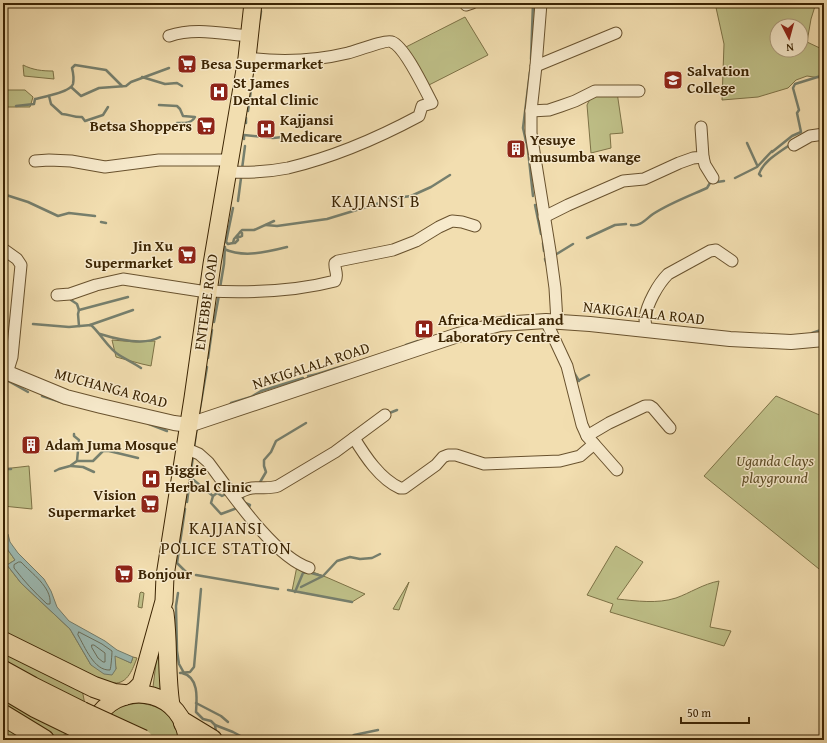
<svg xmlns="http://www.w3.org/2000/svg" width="827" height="743" viewBox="0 0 827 743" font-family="'Gentium Book Plus',serif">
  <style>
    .green { fill: #bfc088; stroke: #7d7246; fill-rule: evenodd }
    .water { fill: #9dbbb4; stroke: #767f6d }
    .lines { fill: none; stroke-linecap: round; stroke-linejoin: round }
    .shore { stroke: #6c705c; stroke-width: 1 }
    .stream { stroke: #767f6d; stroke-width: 2.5 }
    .minor-casing { stroke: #69522e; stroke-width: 13 }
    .tertiary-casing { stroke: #69522e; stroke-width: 16 }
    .primary-casing { stroke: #3b2403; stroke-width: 19 }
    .motorway-casing { stroke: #3b2403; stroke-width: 22 }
    .minor { stroke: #f7eacc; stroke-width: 11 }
    .tertiary { stroke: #f7eacc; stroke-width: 14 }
    .primary { stroke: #f2deb0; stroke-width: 17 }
    .motorway { stroke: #f2deb0; stroke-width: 20 }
    .motorway-bridge-casing { stroke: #3b2403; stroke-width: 22; stroke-linecap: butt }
    .motorway-bridge { stroke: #f2deb0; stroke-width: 20 }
    .labels { text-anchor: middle; stroke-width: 3; stroke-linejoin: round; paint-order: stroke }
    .poi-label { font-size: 15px; font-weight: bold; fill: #3b2403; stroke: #f7eacc; text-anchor: start }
    .street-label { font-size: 15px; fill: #3b2403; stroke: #f7eacc }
    .park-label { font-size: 15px; font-style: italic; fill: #5c4b24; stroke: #f7eacc }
    .quarter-label { font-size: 17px; letter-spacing: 1px; fill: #3b2403; stroke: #f7eacc }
  </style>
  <rect width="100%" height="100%" fill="#f2deb0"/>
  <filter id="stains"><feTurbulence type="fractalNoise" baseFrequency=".005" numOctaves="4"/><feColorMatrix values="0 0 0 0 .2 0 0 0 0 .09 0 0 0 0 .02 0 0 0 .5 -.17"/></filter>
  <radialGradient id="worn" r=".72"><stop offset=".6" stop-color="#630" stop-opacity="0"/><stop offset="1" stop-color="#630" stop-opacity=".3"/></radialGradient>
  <!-- green -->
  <g class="green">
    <path d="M715,3h101l-5,16 -4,23 17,8v24l-4,4 -13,-2 -11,4 -8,8 -30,9 -36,3 2,-56zM777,26h24v24h-24z"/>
    <polygon points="465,17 488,55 425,87 400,50"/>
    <path d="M23,65c10,5 19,6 30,6l1,8 -30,-3z"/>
    <polygon points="6,90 25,90 33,97 30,107 6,107 5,111 3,111 3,92"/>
    <polygon points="617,92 623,133 610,134 611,148 591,153 587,105 592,95"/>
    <polygon points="112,340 136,342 155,341 151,366 142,364 116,357"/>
    <polygon points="776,396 824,417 824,573 704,476"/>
    <polygon points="29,466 32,509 3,506 3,469"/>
    <path d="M3,543l12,17 -8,5 14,18 49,46 21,36 25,4 -2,-14 17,8 2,-6 4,1c-4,10 -9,26 -23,25 -4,0 -8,-1 -13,-1l-98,-44z"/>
    <path d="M616,546l27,16 -26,37c20,2 40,5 59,-1 14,-5 27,-14 43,-17l-9,46 21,4 -7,15 -114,-34 3,-8 -26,-9z"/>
    <polygon points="297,566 326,577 365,594 352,602 292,591"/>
    <polygon points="409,582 399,610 393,609"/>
    <polygon points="141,592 144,593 142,608 138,607 140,593"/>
    <polygon points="158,647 163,649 160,689 155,689 153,687"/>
    <polygon points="3,648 82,689 85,705 44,685 3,661"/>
    <polygon points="3,694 70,733 58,737 53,735 3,706"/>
    <path d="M139,703c25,3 35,13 41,37h-83c12,-24 12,-33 42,-37z"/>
    <polygon points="3,721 34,740 3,740"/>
  </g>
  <!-- water -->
  <polygon class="water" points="3,530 8,534 10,542 18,553 44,579 51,591 57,607 69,621 105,641 117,650 133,657 131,663 115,656 116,669 112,675 104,674 91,665 70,629 21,583 7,565 15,560 3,543"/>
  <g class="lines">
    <!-- shore -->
    <g class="shore">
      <path d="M19,562h2c10,11 31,25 29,42h-3c-12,-11 -23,-23 -33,-36v-3z"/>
      <path d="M79,632l23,12 10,7c0,3 -1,17 -2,19 -16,1 -25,-23 -32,-35z"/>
      <polygon points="92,645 94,645 105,653 105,662 103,662 98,658 92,648"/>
    </g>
    <!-- stream -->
    <g class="stream">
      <polyline points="260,19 261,11"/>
      <polyline points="531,59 533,3"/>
      <polyline points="530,72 523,128 528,150 533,196"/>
      <polyline points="142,77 165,84 177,83 182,86"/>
      <polyline points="252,83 252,75"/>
      <polyline points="71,87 81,96 99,88 126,86 131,82 169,68"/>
      <path d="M49,96l2,8 11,10c7,0 13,4 20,3l3,4 18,-6 5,-8"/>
      <path d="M159,105l18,1 3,3 3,7 12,1c-4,7 -11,6 -18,6"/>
      <path d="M16,106l18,-2 1,-5c8,-2 36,-7 38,-15 1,-5 0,-12 -1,-16l3,-3 31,5 16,16"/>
      <polyline points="248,111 251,90"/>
      <polyline points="246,123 246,118"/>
      <path d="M244,139v-4c10,1 19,2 29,3 7,0 15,-3 22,0"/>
      <polyline points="747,143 757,165"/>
      <polyline points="772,152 792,136 801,132 797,113 799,110 793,88 795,84 824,75"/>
      <polyline points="242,169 245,146"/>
      <path d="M761,176l-2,-2c4,-13 21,-22 32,-30"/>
      <polyline points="735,178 757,167 772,151"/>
      <polyline points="3,194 28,202 58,216 69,213 95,216"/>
      <polyline points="238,201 241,178"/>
      <polyline points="535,205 541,234"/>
      <polyline points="233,208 226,242 228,244 233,243 234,239 242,230 254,230 274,221"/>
      <polyline points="101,222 106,223"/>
      <polyline points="266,225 277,226 327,219 396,198 411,196 431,187 450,175"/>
      <path d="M631,225c9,2 15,-6 22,-11 17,-11 36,-18 54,-26l3,-5 14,-2"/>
      <polyline points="237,236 240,237 242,236 242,233 240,232"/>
      <polyline points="587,238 615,225 626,224"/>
      <polyline points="233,243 235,243 238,240 237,237"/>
      <polyline points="543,243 544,251"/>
      <path d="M224,249c20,9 43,3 63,-2"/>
      <polyline points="555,255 573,244"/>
      <polyline points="3,258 9,259"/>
      <polyline points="545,259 547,265"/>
      <polyline points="220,288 224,264 225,247"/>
      <polyline points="71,297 71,300 77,304 79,310"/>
      <polyline points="214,322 219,295"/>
      <path d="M33,324l36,3 22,-2c10,9 17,23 28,30 8,5 15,8 22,13"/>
      <polyline points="90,325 133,310"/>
      <polyline points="79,326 78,314 79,310 128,297"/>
      <polyline points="812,333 824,329"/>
      <path d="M100,334c16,5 44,12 60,3"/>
      <polyline points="406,345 418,341"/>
      <polyline points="208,358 212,330"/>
      <polyline points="573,371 579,381"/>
      <path d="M308,376c13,-2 26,-8 39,-11"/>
      <polyline points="3,378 28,392"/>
      <polyline points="574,383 589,375"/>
      <polyline points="42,396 61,402"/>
      <polyline points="231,403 251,397 261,391 303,378"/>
      <polyline points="199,414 207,367"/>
      <polyline points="387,414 397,410"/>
      <polyline points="149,424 167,431"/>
      <polyline points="74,434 74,436 79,440 77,461"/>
      <polyline points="194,448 197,426"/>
      <polyline points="71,466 83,467 94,472"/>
      <polyline points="3,469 11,469"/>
      <polyline points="55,471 59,469 70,466 77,461 93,461 103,451 109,451 138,458"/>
      <polyline points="190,477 213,496"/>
      <polyline points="259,484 266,472 264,466 264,460 271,452 276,441 306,423"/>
      <polyline points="228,493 222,496 217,493 213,496 211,503 221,514 237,508"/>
      <polyline points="243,494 243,502 250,505 249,507"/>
      <polyline points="187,502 193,456"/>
      <polyline points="185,509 177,563 187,573"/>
      <polyline points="196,575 278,589"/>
      <polyline points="301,587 323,576 337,561 350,557 360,559 372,558 380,554"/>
      <polyline points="288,590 352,602"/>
      <polyline points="295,592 303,573 308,572 322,576"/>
      <polyline points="178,593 176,606 177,651 179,664 184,673"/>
      <polyline points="180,673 190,672 194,667 201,589"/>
      <path d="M182,673c17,4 15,25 14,39l7,7 8,2 4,4 1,7"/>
      <polyline points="196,703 221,716 228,722"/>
      <polyline points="215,725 233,732 248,740"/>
      <polyline points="348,740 354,735 378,730"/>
    </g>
    <defs>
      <g id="minor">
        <polyline points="541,3 536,66 531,111 531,133 550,251 555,288 557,322"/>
        <polyline points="466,5 472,3"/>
        <path d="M169,36c26,-9 54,-2 81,0"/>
        <polyline points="536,66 616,33"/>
        <polyline points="531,111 549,110 561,106 575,101 595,91 639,91"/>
        <polyline points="794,145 810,136 824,134"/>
        <polyline points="703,157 705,165 713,178"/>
        <polyline points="35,161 49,160 71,161 105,167 159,160 229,160"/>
        <path d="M227,172c21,1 41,0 61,-4 46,-11 90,-30 131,-52l3,-10 10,-3c-7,-13 -27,-56 -40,-61 -5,-3 -36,9 -44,11 -33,8 -69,9 -101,5"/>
        <polyline points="544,217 568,205 623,181 644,179 679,163 693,158 703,157 701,127"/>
        <polyline points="3,249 17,259 21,265 12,357 7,373"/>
        <path d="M208,291c43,2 85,1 127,-10 4,-6 -1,-12 0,-18l3,-2 55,-11 23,-9 23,-14 13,-6 10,1 13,4"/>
        <polyline points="57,295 70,294 96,285 123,279 207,292"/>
        <polyline points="546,321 567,366 582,425 587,436 617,470"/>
        <path d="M647,331c-1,-4 -2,-9 -2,-13 2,-14 13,-34 23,-44l42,-23 6,-1 16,11"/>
        <polyline points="587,436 609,423 645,406 650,406 653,408 670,428"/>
        <path d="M354,438c11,18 26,41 46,50h4l32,-23 7,-8 5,-2h8l28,9 76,-3 20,-5 14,-12"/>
        <path d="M185,448l14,6 9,8c22,29 66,95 101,106"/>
        <path d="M234,495c6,-3 11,-6 18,-7 9,-1 18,1 26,-2l57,-34 50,-37"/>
      </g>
      <polyline id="tertiary" points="3,371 66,397 101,406 174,423 189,425 458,335 500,324 546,321 590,324 730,339 791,342 824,339"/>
      <g id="primary">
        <path d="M165,613c4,31 1,61 6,92"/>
        <polyline points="127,695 135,690 141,684 149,655 164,601 165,576 193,398 212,264 247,58 253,3"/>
        <path d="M90,730c2,-7 5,-10 9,-16 28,-36 85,-21 88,26"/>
      </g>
      <g id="motorway">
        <polyline points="3,642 94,687 114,694 124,695"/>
        <polyline points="3,671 32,687 82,712"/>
        <polyline points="3,688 35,707 74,726"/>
        <polyline points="3,715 44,740"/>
        <polyline points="184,723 212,740"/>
      </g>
    </defs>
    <!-- minor casing -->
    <use href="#minor" class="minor-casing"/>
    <!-- tertiary casing -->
    <use href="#tertiary" class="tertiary-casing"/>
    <!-- primary casing -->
    <use href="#primary" class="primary-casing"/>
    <!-- motorway casing -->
    <use href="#motorway" class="motorway-casing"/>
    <!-- minor -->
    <use href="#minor" class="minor"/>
    <!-- tertiary -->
    <use href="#tertiary" class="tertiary"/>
    <!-- primary -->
    <use href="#primary" class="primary"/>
    <!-- motorway -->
    <use href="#motorway" class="motorway"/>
    <defs>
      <g id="motorway-bridge">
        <polyline points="82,712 143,740"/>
        <polyline points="74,726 107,740"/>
      </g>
    </defs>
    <!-- motorway-bridge casing -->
    <use href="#motorway-bridge" class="motorway-bridge-casing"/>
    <!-- motorway-bridge -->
    <use href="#motorway-bridge" class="motorway-bridge"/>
  </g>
  <!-- icons -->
  <defs>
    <symbol id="supermarket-square" viewBox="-11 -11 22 22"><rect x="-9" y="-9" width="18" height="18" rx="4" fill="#8f2418" stroke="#f7eacc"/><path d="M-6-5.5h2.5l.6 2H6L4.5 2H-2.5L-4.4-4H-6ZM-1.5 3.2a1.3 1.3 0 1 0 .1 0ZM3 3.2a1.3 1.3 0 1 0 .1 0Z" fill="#fff"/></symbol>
    <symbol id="university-square" viewBox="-11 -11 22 22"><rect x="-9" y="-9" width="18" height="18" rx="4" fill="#8f2418" stroke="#f7eacc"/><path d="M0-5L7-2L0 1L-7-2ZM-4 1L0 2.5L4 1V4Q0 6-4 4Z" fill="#fff"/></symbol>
    <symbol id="hospital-square" viewBox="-11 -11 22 22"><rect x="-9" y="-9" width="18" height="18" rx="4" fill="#8f2418" stroke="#f7eacc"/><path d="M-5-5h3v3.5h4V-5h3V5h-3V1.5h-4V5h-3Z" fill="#fff"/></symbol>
    <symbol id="building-square" viewBox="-11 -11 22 22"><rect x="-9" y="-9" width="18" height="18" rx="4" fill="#8f2418" stroke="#f7eacc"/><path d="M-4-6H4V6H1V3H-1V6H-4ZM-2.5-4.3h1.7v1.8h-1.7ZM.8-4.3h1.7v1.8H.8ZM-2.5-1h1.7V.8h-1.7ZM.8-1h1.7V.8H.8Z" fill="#fff"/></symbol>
  </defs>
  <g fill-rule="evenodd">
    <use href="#supermarket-square" x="176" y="53" width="22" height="22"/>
    <use href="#university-square" x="662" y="69" width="22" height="22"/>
    <use href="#hospital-square" x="208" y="81" width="22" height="22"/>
    <use href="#supermarket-square" x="195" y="115" width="22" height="22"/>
    <use href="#hospital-square" x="255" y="118" width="22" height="22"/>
    <use href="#building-square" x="505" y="138" width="22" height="22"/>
    <use href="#supermarket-square" x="176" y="244" width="22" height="22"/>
    <use href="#hospital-square" x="413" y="318" width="22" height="22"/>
    <use href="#building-square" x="20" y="434" width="22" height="22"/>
    <use href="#hospital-square" x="140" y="468" width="22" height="22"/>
    <use href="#supermarket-square" x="139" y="493" width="22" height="22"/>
    <use href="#supermarket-square" x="113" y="563" width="22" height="22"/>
  </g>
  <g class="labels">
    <!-- poi labels -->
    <g class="poi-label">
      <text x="201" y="69">Besa Supermarket</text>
      <text x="687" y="76">Salvation<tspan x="687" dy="17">College</tspan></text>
      <text x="233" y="88">St James<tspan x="233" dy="17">Dental Clinic</tspan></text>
      <text x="280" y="125">Kajjansi<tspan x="280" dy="17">Medicare</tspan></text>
      <text x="192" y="131" text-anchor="end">Betsa Shoppers</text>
      <text x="530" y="145">Yesuye<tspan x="530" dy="17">musumba wange</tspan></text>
      <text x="173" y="251" text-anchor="end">Jin Xu<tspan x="173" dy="17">Supermarket</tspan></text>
      <text x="438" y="325">Africa Medical and<tspan x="438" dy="17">Laboratory Centre</tspan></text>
      <text x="45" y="450">Adam Juma Mosque</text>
      <text x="165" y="475">Biggie<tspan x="165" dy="17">Herbal Clinic</tspan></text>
      <text x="136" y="500" text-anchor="end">Vision<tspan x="136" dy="17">Supermarket</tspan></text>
      <text x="138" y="579">Bonjour</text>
    </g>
    <!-- street labels -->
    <g class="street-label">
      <text transform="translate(206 302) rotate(-82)" y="5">ENTEBBE ROAD</text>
      <text transform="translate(644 313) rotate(6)" y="5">NAKIGALALA ROAD</text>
      <text transform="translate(311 366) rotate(-18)" y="5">NAKIGALALA ROAD</text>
      <text transform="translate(111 388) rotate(15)" y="5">MUCHANGA ROAD</text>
    </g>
    <!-- park labels -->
    <g class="park-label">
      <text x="775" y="466">Uganda Clays<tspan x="775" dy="17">playground</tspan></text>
    </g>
    <!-- quarter labels -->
    <g class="quarter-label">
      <text x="376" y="207">KAJJANSI B</text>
      <text x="226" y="534">KAJJANSI<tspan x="226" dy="20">POLICE STATION</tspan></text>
    </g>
  </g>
  <!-- margin -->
  <rect width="827" height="743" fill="none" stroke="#f2deb0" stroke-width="16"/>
  <rect x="4" y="4" width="819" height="735" fill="none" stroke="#3b2403" stroke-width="2"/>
  <rect x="8" y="8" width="811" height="727" fill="none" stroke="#3b2403"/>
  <!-- north arrow -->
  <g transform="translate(789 38) rotate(174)"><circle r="19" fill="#f7eacc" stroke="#ac9b7c"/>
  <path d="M0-3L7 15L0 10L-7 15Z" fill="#8f2418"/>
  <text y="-6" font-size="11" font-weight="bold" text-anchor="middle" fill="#3b2403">N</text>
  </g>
  <!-- scale -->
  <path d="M681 717v6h68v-6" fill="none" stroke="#3b2403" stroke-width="2"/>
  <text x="687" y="717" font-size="12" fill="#3b2403" stroke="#f7eacc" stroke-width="3" paint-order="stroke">50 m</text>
  <rect width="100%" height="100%" filter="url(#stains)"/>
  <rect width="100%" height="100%" fill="url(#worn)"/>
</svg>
